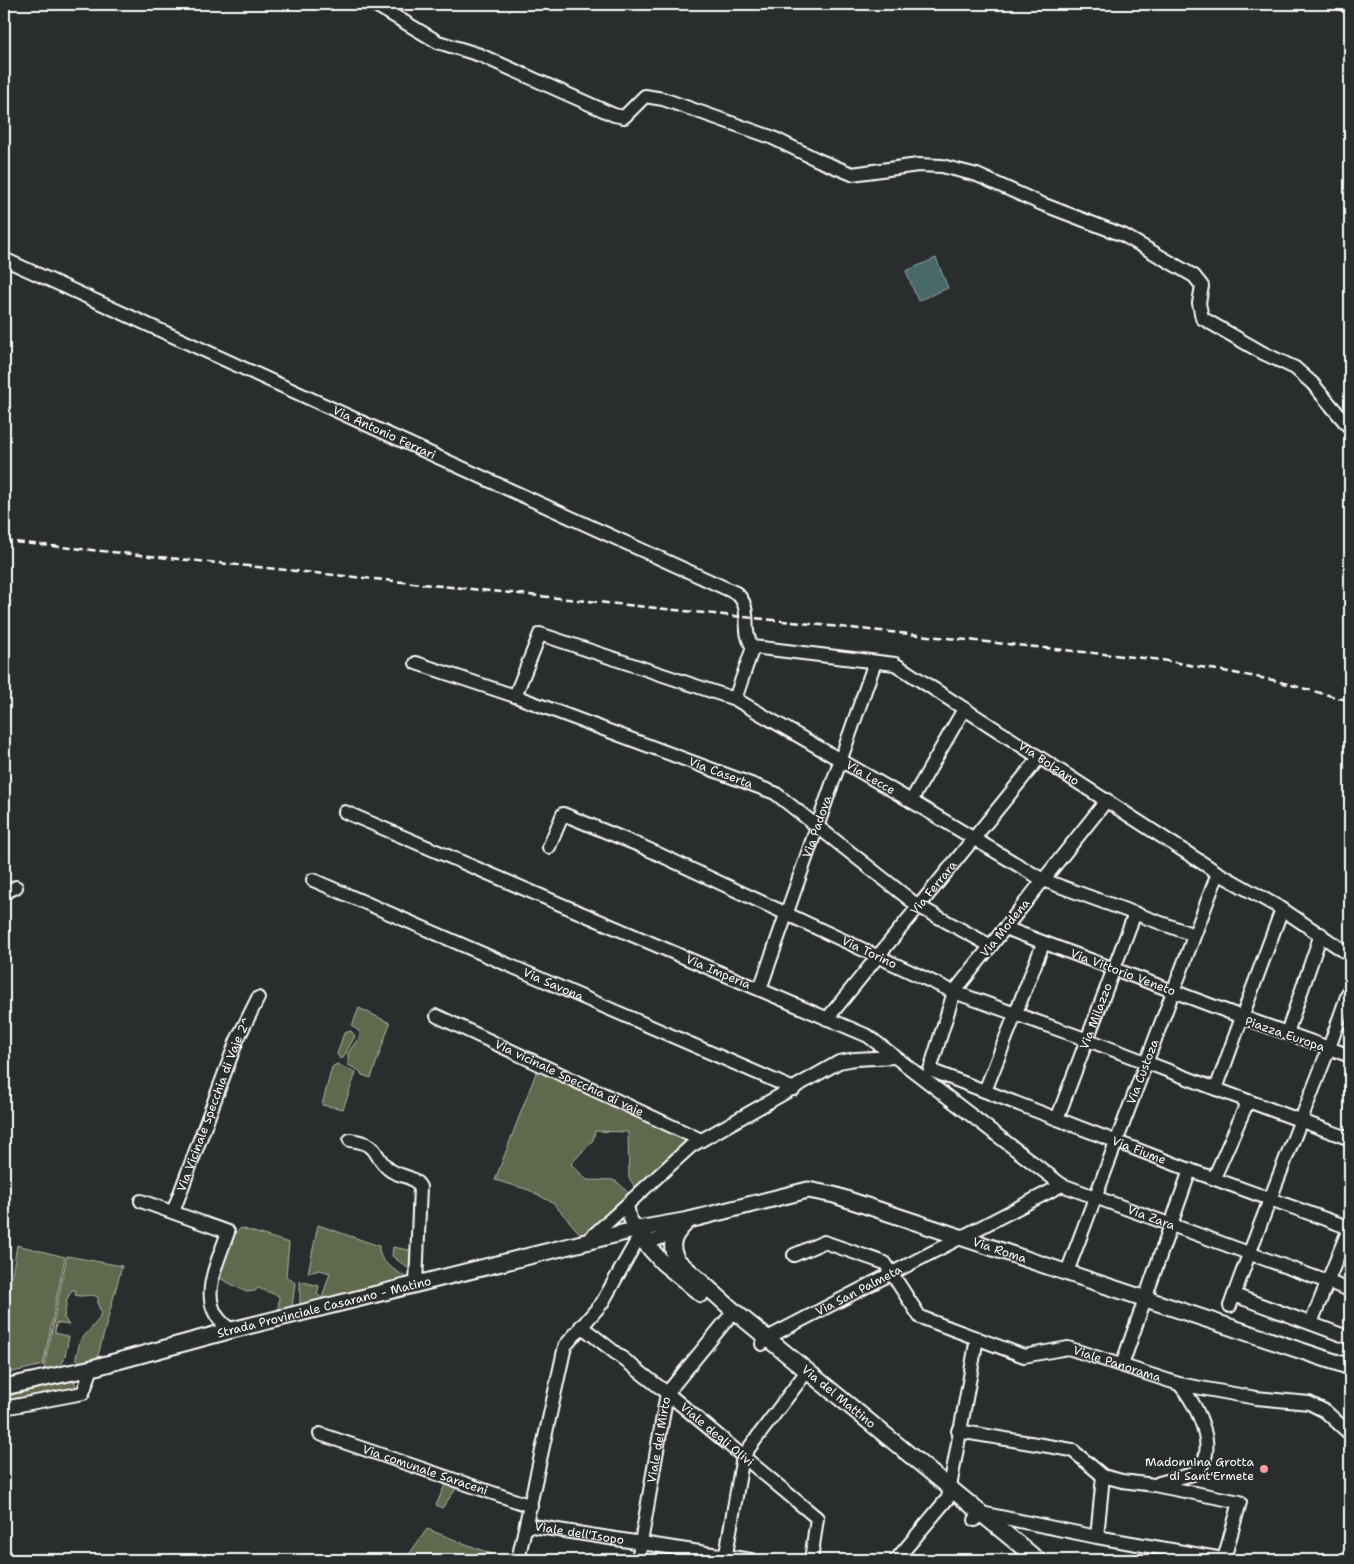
<svg xmlns="http://www.w3.org/2000/svg" width="1354" height="1564" viewBox="0 0 1354 1564" font-family="'Shantell Sans',sans-serif">
  <style>
    .green { fill: #61684e; stroke: #b0b4a6 }
    .water { fill: #4a686b; stroke: #92a4a6 }
    .lines { fill: none; stroke-linecap: round; stroke-linejoin: round }
    .minor-casing { stroke: #fff; stroke-width: 16 }
    .major-casing { stroke: #fff; stroke-width: 19 }
    .minor { stroke: #2a2d2e; stroke-width: 12 }
    .major { stroke: #2a2d2e; stroke-width: 15 }
    .rail { stroke: #fff; stroke-width: 2.5; stroke-dasharray: 8 4; stroke-linecap: butt }
    .poi-dot { fill: #ff9aa2; stroke: #2a2d2e; stroke-width: 2 }
    .labels { text-anchor: middle; stroke-width: 4; stroke-linejoin: round; paint-order: stroke }
    .street-label { font-size: 12px; fill: #fff; stroke: #2a2d2e }
    .poi-label { font-size: 12px; fill: #fff; stroke: #2a2d2e; text-anchor: end }
  </style>
  <rect width="100%" height="100%" fill="#2a2d2e"/>
  <filter id="ink" filterUnits="userSpaceOnUse"><feTurbulence type="fractalNoise" baseFrequency=".02" numOctaves="2"/><feDisplacementMap in="SourceGraphic" scale="10" xChannelSelector="R" yChannelSelector="G"/><feConvolveMatrix kernelMatrix="1 2 1 2 8 2 1 2 1" color-interpolation-filters="sRGB"/></filter>
  <g filter="url(#ink)">
    <!-- green -->
    <g class="green">
      <polygon points="359,1008 390,1023 371,1078 362,1075 360,1071 348,1065 348,1053 360,1036 360,1032 352,1026"/>
      <polygon points="351,1031 355,1036 343,1058 340,1059 337,1054 344,1033"/>
      <polygon points="337,1064 356,1073 343,1109 322,1105 332,1067"/>
      <path d="M539,1065l151,74 -53,51 -8,-12 -1,-46 -33,-1 -2,9 -22,24 16,16c27,2 23,-8 44,16l-48,41 -30,-34 -24,-13 -34,-10z"/>
      <path d="M318,1225l61,21c-1,17 16,23 29,33l-108,26v-24l19,5 -2,8 5,4 8,-25 -10,-3 -12,3z"/>
      <polygon points="241,1228 289,1243 286,1276 295,1283 292,1308 278,1313 279,1296 258,1288 255,1291 246,1292 216,1276 230,1238"/>
      <polygon points="17,1245 65,1257 43,1365 4,1374 4,1323"/>
      <polygon points="393,1247 414,1251 413,1272 392,1256"/>
      <path d="M67,1256l55,10 -25,93 -17,4 -4,-5 4,-17 19,-22 2,-7 -3,-7v-8c-7,-4 -15,1 -23,-2l1,-5h-4l-5,9 -3,19 5,7 -13,-2 -1,10 14,4 -5,23 -4,7 -17,5z"/>
      <polygon points="74,1379 77,1391 4,1405 4,1397"/>
      <polygon points="446,1483 459,1485 442,1508 436,1505"/>
      <polygon points="427,1529 507,1560 405,1560"/>
    </g>
    <!-- water -->
    <polygon class="water" points="936,258 948,288 918,301 906,271"/>
    <g class="lines">
      <defs>
        <g id="minor">
          <polyline points="374,4 438,42 480,55 614,115 624,117 645,96 663,99 771,137 818,160 852,174 918,165 942,166 977,175 1042,204 1123,235 1194,276 1202,286 1199,303 1202,318 1263,353 1295,368 1312,383 1350,428"/>
          <polyline points="1344,4 1350,7"/>
          <path id="s1" d="M4,259l732,334c18,15 4,37 17,54l142,17 323,209 64,36 68,46"/>
          <path id="s2" d="M416,663l99,33 260,97 143,113 73,40"/>
          <path id="s3" d="M515,696l25,-62 195,65 176,102 132,79 151,55"/>
          <polyline points="735,699 753,647"/>
          <path id="s4" d="M1107,800l-153,192 -24,78 260,100 160,58"/>
          <polyline points="911,801 964,709"/>
          <path id="s5" d="M345,812l523,224 194,149"/>
          <path id="s6" d="M549,847l14,-33 78,32 313,146 134,48 128,49"/>
          <path id="s7" d="M313,880l481,209"/>
          <polyline points="4,893 16,887"/>
          <path id="s8" d="M1005,928l237,89 40,-108"/>
          <polyline points="1350,988 1329,1048 1350,1056"/>
          <path id="s9" d="M760,989l115,-327"/>
          <path id="s10" d="M437,1016l264,124"/>
          <path id="s11" d="M827,1019l212,-261"/>
          <polyline points="1287,1033 1321,934"/>
          <polyline points="985,1091 1043,944"/>
          <path id="s12" d="M1057,1119l78,-206"/>
          <path d="M350,1140c32,4 21,16 40,30 10,7 23,5 30,17l-4,97"/>
          <polyline points="1214,1178 1248,1101"/>
          <path d="M141,1201l87,31c-11,33 -35,75 4,98"/>
          <polyline points="627,1205 630,1219 638,1229"/>
          <path id="s13" d="M173,1212l64,-172 21,-42"/>
          <polyline points="586,1242 691,1146 839,1062 855,1059 895,1057"/>
          <polyline points="646,1244 678,1231"/>
          <path id="s14" d="M794,1255l30,-13 61,21 35,54 104,39 44,-8 111,36 77,14 53,5 16,8 25,23"/>
          <path id="s15" d="M1067,1272l151,-399"/>
          <polyline points="1234,1295 1350,1338"/>
          <path d="M1230,1306c31,-87 66,-172 99,-258l-87,-31 -26,72 134,50"/>
          <polyline points="1311,1323 1350,1226"/>
          <path id="s16" d="M581,1326l86,67 150,125 -6,42"/>
          <path id="s17" d="M762,1344l5,-6 295,-153 288,105"/>
          <polyline points="1122,1365 1190,1170"/>
          <polyline points="4,1408 83,1393 92,1368"/>
          <polyline points="958,1431 1072,1450 1103,1476 1122,1481 1154,1485 1240,1502 1224,1559"/>
          <path id="s18" d="M320,1434l211,72"/>
          <path d="M1159,1483l34,-9c30,-19 3,-72 -14,-90"/>
          <polyline points="975,1520 981,1513 1097,1537 1229,1560"/>
          <path id="s19" d="M526,1525l225,35"/>
          <polyline points="1097,1537 1103,1476"/>
          <polyline points="518,1560 565,1346 602,1303 644,1228"/>
          <path id="s20" d="M638,1560l29,-167 67,-82"/>
          <polyline points="725,1560 743,1456 807,1371"/>
          <polyline points="896,1560 948,1498 977,1338"/>
        </g>
        <g id="major">
          <path id="s21" d="M689,1220c-13,12 -23,24 -11,41l56,50 304,249"/>
          <polyline points="644,1228 646,1244 663,1263 701,1294"/>
          <path id="s22" d="M4,1387l88,-19 140,-38 406,-101 51,-9 119,-30 26,5 516,172"/>
        </g>
      </defs>
      <!-- minor casing -->
      <use href="#minor" class="minor-casing"/>
      <!-- major casing -->
      <use href="#major" class="major-casing"/>
      <!-- minor -->
      <use href="#minor" class="minor"/>
      <!-- major -->
      <use href="#major" class="major"/>
      <!-- rail -->
      <polyline class="rail" points="4,541 1162,660 1273,680 1350,701"/>
    </g>
  </g>
  <!-- markers -->
  <circle class="poi-dot" cx="1264" cy="1469" r="5"/>
  <g class="labels">
    <!-- street labels -->
    <g class="street-label">
      <text dy="4" stroke="none"><textPath href="#s1" startOffset="418">Via Antonio Ferrari</textPath></text>
      <text dy="4" stroke="none"><textPath href="#s1" startOffset="1189">Via Bolzano</textPath></text>
      <text dy="4" stroke="none"><textPath href="#s2" startOffset="324">Via Caserta</textPath></text>
      <text dy="4" stroke="none"><textPath href="#s3" startOffset="429">Via Lecce</textPath></text>
      <text dy="4" stroke="none"><textPath href="#s9" startOffset="172">Via Padova</textPath></text>
      <text dy="4" stroke="none"><textPath href="#s11" startOffset="169">Via Ferrara</textPath></text>
      <text transform="translate(1005 928) rotate(-51)" y="4">Via Modena</text>
      <text dy="4" stroke="none"><textPath href="#s6" startOffset="372">Via Torino</textPath></text>
      <text dy="4" stroke="none"><textPath href="#s5" startOffset="406">Via Imperia</textPath></text>
      <text dy="4" stroke="none"><textPath href="#s8" startOffset="126">Via Vittorio Veneto</textPath></text>
      <text dy="4" stroke="none"><textPath href="#s7" startOffset="262">Via Savona</textPath></text>
      <text dy="4" stroke="none"><textPath href="#s12" startOffset="110">Via Milazzo</textPath></text>
      <text transform="translate(1285 1034) rotate(19)" y="4">Piazza Europa</text>
      <text dy="4" stroke="none"><textPath href="#s15" startOffset="214">Via Custoza</textPath></text>
      <text dy="4" stroke="none"><textPath href="#s10" startOffset="146">Via vicinale Specchia di vaje</textPath></text>
      <text dy="4" stroke="none"><textPath href="#s13" startOffset="115">Via Vicinale Specchia di Vaje 2^</textPath></text>
      <text dy="4" stroke="none"><textPath href="#s4" startOffset="551">Via Fiume</textPath></text>
      <text dy="4" stroke="none"><textPath href="#s17" startOffset="435">Via Zara</textPath></text>
      <text dy="4" stroke="none"><textPath href="#s22" startOffset="1029">Via Roma</textPath></text>
      <text dy="4" stroke="none"><textPath href="#s17" startOffset="111">Via San Palmeta</textPath></text>
      <text dy="4" stroke="none"><textPath href="#s22" startOffset="330">Strada Provinciale Casarano - Matino</textPath></text>
      <text dy="4" stroke="none"><textPath href="#s14" startOffset="369">Viale Panorama</textPath></text>
      <text dy="4" stroke="none"><textPath href="#s21" startOffset="258">Via del Mattino</textPath></text>
      <text dy="4" stroke="none"><textPath href="#s16" startOffset="174">Viale degli Olivi</textPath></text>
      <text dy="4" stroke="none"><textPath href="#s20" startOffset="122">Viale del Mirto</textPath></text>
      <text dy="4" stroke="none"><textPath href="#s18" startOffset="111">Via comunale Saraceni</textPath></text>
      <text dy="4" stroke="none"><textPath href="#s19" startOffset="54">Viale dell'Isopo</textPath></text>
    </g>
    <!-- poi labels -->
    <g class="poi-label">
      <text x="1254" y="1466">Madonnina Grotta<tspan x="1254" dy="14">di Sant'Ermete</tspan></text>
    </g>
  </g>
  <!-- margin -->
  <rect width="1354" height="1564" fill="none" stroke="#2a2d2e" stroke-width="20"/>
  <rect x="10" y="10" width="1334" height="1544" fill="none" stroke="#fff" stroke-width="2" filter="url(#ink)"/>
</svg>
